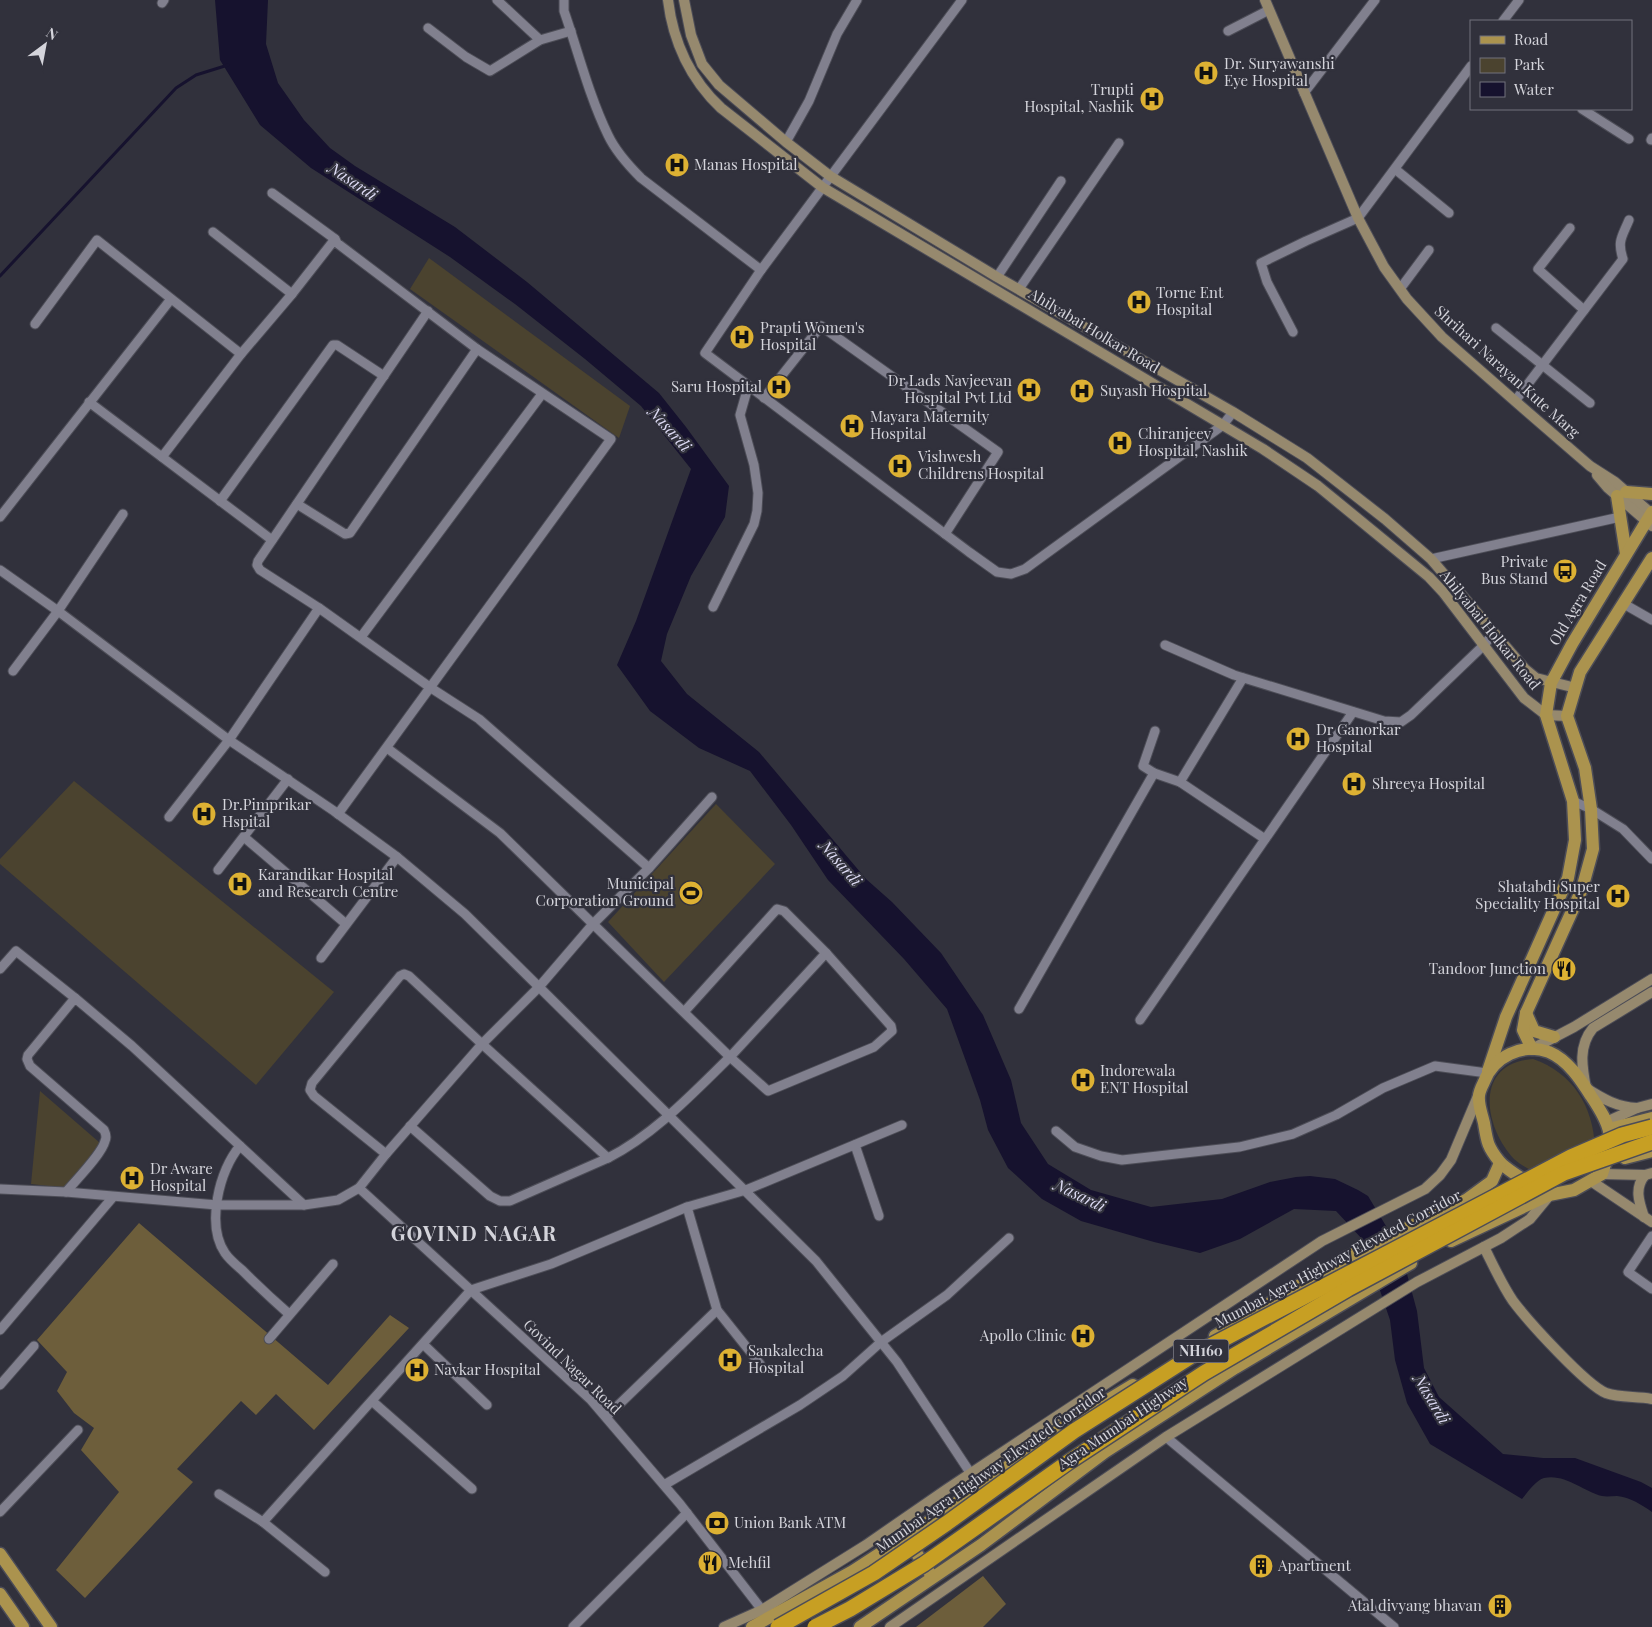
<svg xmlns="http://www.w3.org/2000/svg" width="1652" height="1627" viewBox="0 0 1652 1627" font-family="'Playfair Display',serif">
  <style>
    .green { fill: #4b432f }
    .forest { fill: #6d5e3b }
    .water { fill: #16122e }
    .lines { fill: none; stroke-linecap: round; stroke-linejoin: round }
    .stream { stroke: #16122e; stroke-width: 3 }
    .street-casing { stroke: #4d4d57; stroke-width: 11 }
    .secondary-casing { stroke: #4d4d57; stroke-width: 12 }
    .primary-casing { stroke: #4d4d57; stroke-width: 15 }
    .street { stroke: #81808e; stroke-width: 9 }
    .secondary { stroke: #96896e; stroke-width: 10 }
    .primary { stroke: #ab934e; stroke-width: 12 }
    .highway-bridge-casing { stroke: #4d4d57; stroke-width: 18; stroke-linecap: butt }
    .highway-bridge { stroke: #c79f23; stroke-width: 15 }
    .labels { text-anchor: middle; stroke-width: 4.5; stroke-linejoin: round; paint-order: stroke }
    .shield { fill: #31313c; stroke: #a3a3ab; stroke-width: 1 }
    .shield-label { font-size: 14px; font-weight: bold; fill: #d4d4db }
    .poi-label { font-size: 15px; fill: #d4d4db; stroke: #31313c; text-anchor: start }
    .street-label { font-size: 15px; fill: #d4d4db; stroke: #31313c }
    .water-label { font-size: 16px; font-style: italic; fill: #dddbf4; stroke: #31313c }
    .district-label { font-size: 20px; font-weight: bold; letter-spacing: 1px; fill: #d4d4db; stroke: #31313c }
  </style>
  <rect width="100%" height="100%" fill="#31313c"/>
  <!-- green -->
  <g class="green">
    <polygon points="429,258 630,406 619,438 410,289"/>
    <polygon points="74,781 334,992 256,1085 0,864 0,859"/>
    <polygon points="716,804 775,864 664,982 608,922"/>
    <path d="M1533,1059c40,14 60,47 62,88l-48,33c-10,-7 -24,-13 -33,-21 -31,-33 -40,-96 19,-100z"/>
    <polygon points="40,1091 100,1143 66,1188 31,1184"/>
  </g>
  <!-- forest -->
  <g class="forest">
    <polygon points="139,1223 328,1385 390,1315 409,1328 314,1430 276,1394 256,1415 241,1401 177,1469 193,1482 85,1598 56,1570 119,1492 81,1450 94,1428 74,1413 57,1391 67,1372 37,1340"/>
    <polygon points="983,1576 1006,1604 983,1627 916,1627"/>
  </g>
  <!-- water -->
  <path class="water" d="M215,0h53l-2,44 12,39 26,37 26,28 25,18 100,61 72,55 132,111 27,34 43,59 -4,31 -34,59 -24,58 -6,27 26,33 72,58 107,127 26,23 49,51 42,62 28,65 10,43 27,41 43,26 60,17 71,-8 48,-17 26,-5 14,-1 25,3 23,11 10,6 18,30 18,37 13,48 7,57 15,29 64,57 40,4h32l66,24 11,6v24c-10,-7 -22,-15 -35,-16 -5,0 -10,1 -15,0 -19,-5 -38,-23 -58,-18 -8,2 -17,15 -22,21l-92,-55 -23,-41 -12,-43 -5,-40 -27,-80 -27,-29 -42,-2 -54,30 -40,14 -46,-11 -73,-21 -39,-22 -34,-31 -20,-38 -8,-30 -33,-91 -43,-50 -76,-79 -37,-55 -41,-54 -51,-23 -49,-37 -33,-46 19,-44 55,-152 -50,-63 -56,-47 -70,-55 -65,-47 -139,-89 -51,-43 -40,-65z"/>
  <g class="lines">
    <!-- stream -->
    <polyline class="stream" points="0,276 176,88 196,75 228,65"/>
    <defs>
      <g id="street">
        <polyline points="497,0 540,40"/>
        <path d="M564,0v11c14,40 25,85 44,124 8,17 20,30 33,43l120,92"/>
        <polyline points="962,0 761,270 705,353 969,552 997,572 1011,574 1025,569 1223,425 1233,412"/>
        <polyline points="162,3 164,0"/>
        <polyline points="1503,21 1519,0"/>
        <polyline points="428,28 466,57 490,71 540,40 571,31"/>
        <polyline points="1228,31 1269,10"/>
        <polyline points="1304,93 1375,0"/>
        <polyline points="1582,109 1629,139"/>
        <polyline points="1651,140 1652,138"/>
        <polyline points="786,142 809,101 837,34 857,0"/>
        <polyline points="1395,169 1449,213"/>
        <polyline points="272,193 335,239"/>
        <polyline points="1570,228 1538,269 1584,310"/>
        <polyline points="213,232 292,294"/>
        <polyline points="997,277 1061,181"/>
        <polyline points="1019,289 1119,143"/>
        <polyline points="1400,289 1429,250"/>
        <polyline points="428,311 258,561 257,565 260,570 319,608 431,688 479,719 649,868"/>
        <polyline points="35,324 97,240 241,354"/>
        <polyline points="1496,328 1590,403"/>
        <polyline points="1293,332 1267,282 1261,263 1306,241 1358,218 1471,66"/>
        <polyline points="764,398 821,326 998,452 945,534"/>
        <path d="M1515,401l108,-142c-6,-18 -1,-22 6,-39"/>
        <polyline points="89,402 272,540"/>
        <polyline points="162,457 241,354 292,294 335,239 337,243 477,349 611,439 338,814"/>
        <polyline points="220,501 333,345 337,345 384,376"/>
        <polyline points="297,504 345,534 350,533 477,349"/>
        <polyline points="0,517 171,299"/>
        <polyline points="1431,559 1620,517"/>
        <polyline points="0,570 58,611 229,740 334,811 397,857 465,914 539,987 593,924 730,1057 826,953 784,911 777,909 684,1012"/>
        <polyline points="1624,604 1652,620"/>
        <polyline points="713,607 754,524 757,511 758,493 754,465 740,415 748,387"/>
        <polyline points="361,637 542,394"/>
        <polyline points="1165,645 1234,675 1384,721 1401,722 1411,715 1484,645 1494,633"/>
        <polyline points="13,671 58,611 123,514"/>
        <polyline points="387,748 500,833 593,924 649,868 712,797"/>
        <polyline points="1154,773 1143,766 1155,731"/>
        <polyline points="1180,782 1265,839"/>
        <polyline points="1573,801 1591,809 1623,829 1652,859"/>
        <polyline points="169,817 229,740 319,608"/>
        <polyline points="244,837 346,924"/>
        <polyline points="218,870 288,779"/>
        <polyline points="321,958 397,857"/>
        <polyline points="0,969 16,951 75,998"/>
        <polyline points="1019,1009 1154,773 1180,782 1243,678"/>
        <polyline points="1140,1020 1353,712"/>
        <polyline points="410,1126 490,1196 500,1201 510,1201 608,1158"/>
        <polyline points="1056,1131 1075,1147 1101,1156 1122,1160 1239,1147 1293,1134 1336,1115 1383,1088 1435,1066 1487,1073"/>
        <polyline points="855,1145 879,1216"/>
        <path d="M240,1146c-21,24 -34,79 -15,107 4,6 11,12 17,17 15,15 31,30 47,44"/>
        <path d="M386,1154l-72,-58 -4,-6 2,-7 88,-107 4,-2 5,2 73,68 126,114c47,-24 85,-65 122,-101l38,34 106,-44 18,-16 -1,-5 -65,-73"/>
        <polyline points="359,1188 591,1400 680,1504 762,1610"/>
        <polyline points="0,1189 66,1192 217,1205 304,1205 338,1200 359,1188 386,1154 482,1044 539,987 816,1261 897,1362 971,1474"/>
        <path d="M66,1192c9,-11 36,-38 39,-51 2,-4 1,-7 -1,-11l-74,-64 -3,-7 1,-4 47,-57 57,48 172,159"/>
        <polyline points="687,1207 717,1310 760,1364"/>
        <polyline points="1652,1236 1628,1272 1652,1289"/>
        <polyline points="0,1330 113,1197"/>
        <polyline points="269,1339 333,1264"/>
        <polyline points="423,1344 487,1405"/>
        <polyline points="0,1385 34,1346"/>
        <polyline points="372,1401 472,1489"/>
        <polyline points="606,1417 717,1310"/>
        <polyline points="1166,1437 1394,1627"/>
        <polyline points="664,1485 800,1405 843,1376 881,1342 947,1295 1009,1238"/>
        <polyline points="219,1494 263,1522"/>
        <polyline points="0,1512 78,1430"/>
        <polyline points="325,1572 263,1522 471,1290 551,1264 687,1207 746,1190 902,1125"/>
        <polyline points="573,1627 687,1513"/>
      </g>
      <g id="secondary">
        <path d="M668,0c5,42 23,80 53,108l101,79 441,262 55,37 111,91 14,15 81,106 22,17 21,1"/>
        <polyline points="684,0 691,35 702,64 719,85 786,142 830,176 997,277 1233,412 1307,458 1385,519 1431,559 1525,669 1536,678 1576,688"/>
        <polyline points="1265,0 1358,218 1384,267 1407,299 1442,337 1515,401 1590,466 1615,482 1652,514"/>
        <polyline points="1597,475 1608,488 1652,526"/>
        <polyline points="1532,1049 1574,1027 1652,979"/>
        <path d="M1637,1108c-20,-1 -34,-9 -51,-20 -4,-21 -8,-42 7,-60l59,-36"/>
        <polyline points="1606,1122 1637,1108 1652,1104"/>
        <polyline points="1602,1174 1645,1175 1652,1173"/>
        <polyline points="1591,1181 1652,1222"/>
        <path d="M1644,1217c-5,-15 -10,-29 1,-42"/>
        <path d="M1484,1247c9,18 18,38 29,54 15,20 73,84 93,92 14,5 31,3 46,6"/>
        <polyline points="724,1627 762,1610 866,1545 947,1489 1322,1241 1425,1189 1440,1175 1451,1160 1478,1096"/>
        <polyline points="890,1627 1166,1437 1417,1282 1501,1238 1530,1219 1549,1196"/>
      </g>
      <g id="primary">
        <polyline points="1626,492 1652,494"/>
        <polyline points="1617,496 1626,554"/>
        <polyline points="1526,1013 1534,1031 1554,1037"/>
        <polyline points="1532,1049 1523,1030 1526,1013 1582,889 1593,849 1591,809 1585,768 1567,716 1580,672 1652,558"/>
        <polyline points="1488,1071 1506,1017 1568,878 1575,840 1573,801 1546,715 1551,683 1572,644 1652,512"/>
        <polyline points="1609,1129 1652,1118"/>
        <polyline points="1625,1158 1652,1151"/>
        <path d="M1451,1241l98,-46 25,-5 28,-16c13,-37 10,-47 -11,-78 -10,-16 -23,-36 -42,-44 -26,-10 -56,5 -65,30 -2,4 -5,10 -5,14 -1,9 3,18 5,27 3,18 3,23 15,38 9,11 37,26 50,34"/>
        <polyline points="1215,1336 1347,1257 1466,1200 1492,1181 1500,1163"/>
        <polyline points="907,1539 929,1572"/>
        <polyline points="0,1554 51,1627"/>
        <polyline points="0,1594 23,1627"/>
        <polyline points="752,1627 853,1571 948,1509 1065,1426 1133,1385"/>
        <polyline points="860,1627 981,1545 1105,1452 1235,1368 1411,1263"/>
      </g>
    </defs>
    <!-- street casing -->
    <use href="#street" class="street-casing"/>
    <!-- secondary casing -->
    <use href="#secondary" class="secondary-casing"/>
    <!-- primary casing -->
    <use href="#primary" class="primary-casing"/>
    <!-- street -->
    <use href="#street" class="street"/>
    <!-- secondary -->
    <use href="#secondary" class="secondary"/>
    <!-- primary -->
    <use href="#primary" class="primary"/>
    <defs>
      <g id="highway-bridge">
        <polyline points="778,1627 874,1573 947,1523 1074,1431 1193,1355 1571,1157 1622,1135 1652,1127"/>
        <polyline points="815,1627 850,1609 924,1564 1070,1461 1204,1373 1348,1289 1564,1173 1652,1142"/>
      </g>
    </defs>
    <!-- highway-bridge casing -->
    <use href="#highway-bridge" class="highway-bridge-casing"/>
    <!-- highway-bridge -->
    <use href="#highway-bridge" class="highway-bridge"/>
  </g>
  <!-- icons -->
  <defs>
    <symbol id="hospital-disc" viewBox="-11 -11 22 22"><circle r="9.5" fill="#ddb133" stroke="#31313c"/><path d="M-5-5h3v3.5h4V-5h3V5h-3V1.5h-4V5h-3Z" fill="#111"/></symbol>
    <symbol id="bus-disc" viewBox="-11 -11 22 22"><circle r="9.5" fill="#ddb133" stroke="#31313c"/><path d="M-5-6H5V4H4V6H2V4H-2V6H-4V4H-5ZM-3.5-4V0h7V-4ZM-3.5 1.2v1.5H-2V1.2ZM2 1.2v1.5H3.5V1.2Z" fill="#111"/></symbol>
    <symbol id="stadium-disc" viewBox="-11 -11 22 22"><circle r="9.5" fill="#ddb133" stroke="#31313c"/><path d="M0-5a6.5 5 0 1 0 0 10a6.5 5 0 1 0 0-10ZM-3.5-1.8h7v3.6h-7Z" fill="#111"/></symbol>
    <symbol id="restaurant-disc" viewBox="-11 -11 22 22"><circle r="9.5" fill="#ddb133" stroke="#31313c"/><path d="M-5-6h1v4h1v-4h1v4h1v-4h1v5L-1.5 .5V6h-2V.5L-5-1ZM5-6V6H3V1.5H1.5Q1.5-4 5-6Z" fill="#111"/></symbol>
    <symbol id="bank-disc" viewBox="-11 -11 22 22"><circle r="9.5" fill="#ddb133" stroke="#31313c"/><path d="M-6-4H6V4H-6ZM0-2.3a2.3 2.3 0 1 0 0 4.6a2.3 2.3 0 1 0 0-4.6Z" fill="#111"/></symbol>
    <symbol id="building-disc" viewBox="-11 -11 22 22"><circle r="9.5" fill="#ddb133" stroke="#31313c"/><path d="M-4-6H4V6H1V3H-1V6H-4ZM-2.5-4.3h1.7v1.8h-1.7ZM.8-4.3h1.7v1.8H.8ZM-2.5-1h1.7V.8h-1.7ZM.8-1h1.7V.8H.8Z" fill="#111"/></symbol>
  </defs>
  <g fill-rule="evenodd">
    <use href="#hospital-disc" x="1192" y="59" width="28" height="28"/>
    <use href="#hospital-disc" x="1138" y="85" width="28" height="28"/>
    <use href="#hospital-disc" x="663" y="151" width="28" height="28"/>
    <use href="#hospital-disc" x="1125" y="288" width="28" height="28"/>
    <use href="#hospital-disc" x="728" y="323" width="28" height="28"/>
    <use href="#hospital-disc" x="765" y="373" width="28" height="28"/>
    <use href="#hospital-disc" x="1015" y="376" width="28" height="28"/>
    <use href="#hospital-disc" x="1068" y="377" width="28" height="28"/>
    <use href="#hospital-disc" x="838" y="412" width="28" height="28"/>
    <use href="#hospital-disc" x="1106" y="429" width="28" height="28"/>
    <use href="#hospital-disc" x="886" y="452" width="28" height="28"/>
    <use href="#bus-disc" x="1551" y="557" width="28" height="28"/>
    <use href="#hospital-disc" x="1284" y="725" width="28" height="28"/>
    <use href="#hospital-disc" x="1340" y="770" width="28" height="28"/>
    <use href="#hospital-disc" x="190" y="800" width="28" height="28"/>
    <use href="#hospital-disc" x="226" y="870" width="28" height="28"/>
    <use href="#stadium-disc" x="677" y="879" width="28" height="28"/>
    <use href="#hospital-disc" x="1604" y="882" width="28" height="28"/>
    <use href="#restaurant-disc" x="1550" y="955" width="28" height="28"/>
    <use href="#hospital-disc" x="1069" y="1066" width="28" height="28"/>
    <use href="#hospital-disc" x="118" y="1164" width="28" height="28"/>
    <use href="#hospital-disc" x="1069" y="1322" width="28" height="28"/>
    <use href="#hospital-disc" x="716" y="1346" width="28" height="28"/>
    <use href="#hospital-disc" x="403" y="1356" width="28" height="28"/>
    <use href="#bank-disc" x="703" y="1509" width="28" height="28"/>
    <use href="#restaurant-disc" x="696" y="1549" width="28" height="28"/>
    <use href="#building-disc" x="1247" y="1552" width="28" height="28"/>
    <use href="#building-disc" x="1486" y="1592" width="28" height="28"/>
  </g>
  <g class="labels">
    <!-- shield labels -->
    <rect class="shield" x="1173.5" y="1339.5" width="55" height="23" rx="4"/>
    <g class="shield-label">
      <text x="1201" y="1356">NH160</text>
    </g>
    <!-- poi labels -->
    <g class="poi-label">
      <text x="1224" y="69">Dr. Suryawanshi<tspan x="1224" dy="17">Eye Hospital</tspan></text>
      <text x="1134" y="95" text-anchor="end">Trupti<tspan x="1134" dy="17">Hospital, Nashik</tspan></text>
      <text x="694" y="170">Manas Hospital</text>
      <text x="1156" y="298">Torne Ent<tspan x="1156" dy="17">Hospital</tspan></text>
      <text x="760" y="333">Prapti Women's<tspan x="760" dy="17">Hospital</tspan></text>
      <text x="1012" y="386" text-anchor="end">Dr Lads Navjeevan<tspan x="1012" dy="17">Hospital Pvt Ltd</tspan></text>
      <text x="762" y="392" text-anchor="end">Saru Hospital</text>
      <text x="1100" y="396">Suyash Hospital</text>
      <text x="870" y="422">Mayara Maternity<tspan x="870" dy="17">Hospital</tspan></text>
      <text x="1138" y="439">Chiranjeev<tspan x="1138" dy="17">Hospital, Nashik</tspan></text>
      <text x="918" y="462">Vishwesh<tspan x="918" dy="17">Childrens Hospital</tspan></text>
      <text x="1548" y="567" text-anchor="end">Private<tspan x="1548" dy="17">Bus Stand</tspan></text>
      <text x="1316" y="735">Dr Ganorkar<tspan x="1316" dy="17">Hospital</tspan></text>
      <text x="1372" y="789">Shreeya Hospital</text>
      <text x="222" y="810">Dr.Pimprikar<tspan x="222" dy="17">Hspital</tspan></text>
      <text x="258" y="880">Karandikar Hospital<tspan x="258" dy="17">and Research Centre</tspan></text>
      <text x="674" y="889" text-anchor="end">Municipal<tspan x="674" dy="17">Corporation Ground</tspan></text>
      <text x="1600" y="892" text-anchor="end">Shatabdi Super<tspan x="1600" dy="17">Speciality Hospital</tspan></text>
      <text x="1546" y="974" text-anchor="end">Tandoor Junction</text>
      <text x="1100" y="1076">Indorewala<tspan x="1100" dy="17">ENT Hospital</tspan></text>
      <text x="150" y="1174">Dr Aware<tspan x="150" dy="17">Hospital</tspan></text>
      <text x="1066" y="1341" text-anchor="end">Apollo Clinic</text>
      <text x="748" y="1356">Sankalecha<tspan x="748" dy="17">Hospital</tspan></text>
      <text x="434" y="1375">Navkar Hospital</text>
      <text x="734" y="1528">Union Bank ATM</text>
      <text x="728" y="1568">Mehfil</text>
      <text x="1278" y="1571">Apartment</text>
      <text x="1482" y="1611" text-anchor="end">Atal divyang bhavan</text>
    </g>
    <!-- street labels -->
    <g class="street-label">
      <text transform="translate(1094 331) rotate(31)" y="5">Ahilyabai Holkar Road</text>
      <text transform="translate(1507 372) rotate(42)" y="5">Shrihari Narayan Kute Marg</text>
      <text transform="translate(1578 603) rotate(-59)" y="5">Old Agra Road</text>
      <text transform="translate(1490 630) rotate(51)" y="5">Ahilyabai Holkar Road</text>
      <text transform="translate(1338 1259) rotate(-28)" y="5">Mumbai Agra Highway Elevated Corridor</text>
      <text transform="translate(572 1367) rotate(44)" y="5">Govind Nagar Road</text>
      <text transform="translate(1123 1423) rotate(-34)" y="5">Agra Mumbai Highway</text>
      <text transform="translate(991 1470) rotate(-35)" y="5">Mumbai Agra Highway Elevated Corridor</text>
    </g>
    <!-- water labels -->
    <g class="water-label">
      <text transform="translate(353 181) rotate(34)" y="6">Nasardi</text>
      <text transform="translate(670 429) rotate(48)" y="6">Nasardi</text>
      <text transform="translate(841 863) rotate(49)" y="6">Nasardi</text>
      <text transform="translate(1080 1195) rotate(26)" y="6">Nasardi</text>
      <text transform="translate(1432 1399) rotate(59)" y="6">Nasardi</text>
    </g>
    <!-- district labels -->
    <g class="district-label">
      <text x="474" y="1241">GOVIND NAGAR</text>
    </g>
  </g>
  <!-- legend -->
  <rect x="1470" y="20" width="162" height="90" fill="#31313c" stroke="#72727c"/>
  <rect x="1480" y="36" width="25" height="8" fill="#ab934e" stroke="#72727c"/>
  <text x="1514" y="45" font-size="15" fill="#d4d4db">Road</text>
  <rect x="1480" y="58" width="25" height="15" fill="#4b432f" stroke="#72727c"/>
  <text x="1514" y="70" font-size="15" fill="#d4d4db">Park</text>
  <rect x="1480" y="82" width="25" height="15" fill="#16122e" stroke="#72727c"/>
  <text x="1514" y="95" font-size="15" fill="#d4d4db">Water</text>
  <!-- north arrow -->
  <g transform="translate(45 45) rotate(32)" stroke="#31313c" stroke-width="4" paint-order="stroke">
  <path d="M0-4L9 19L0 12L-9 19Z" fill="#d4d4db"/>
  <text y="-8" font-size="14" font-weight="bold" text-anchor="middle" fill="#d4d4db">N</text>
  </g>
</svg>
